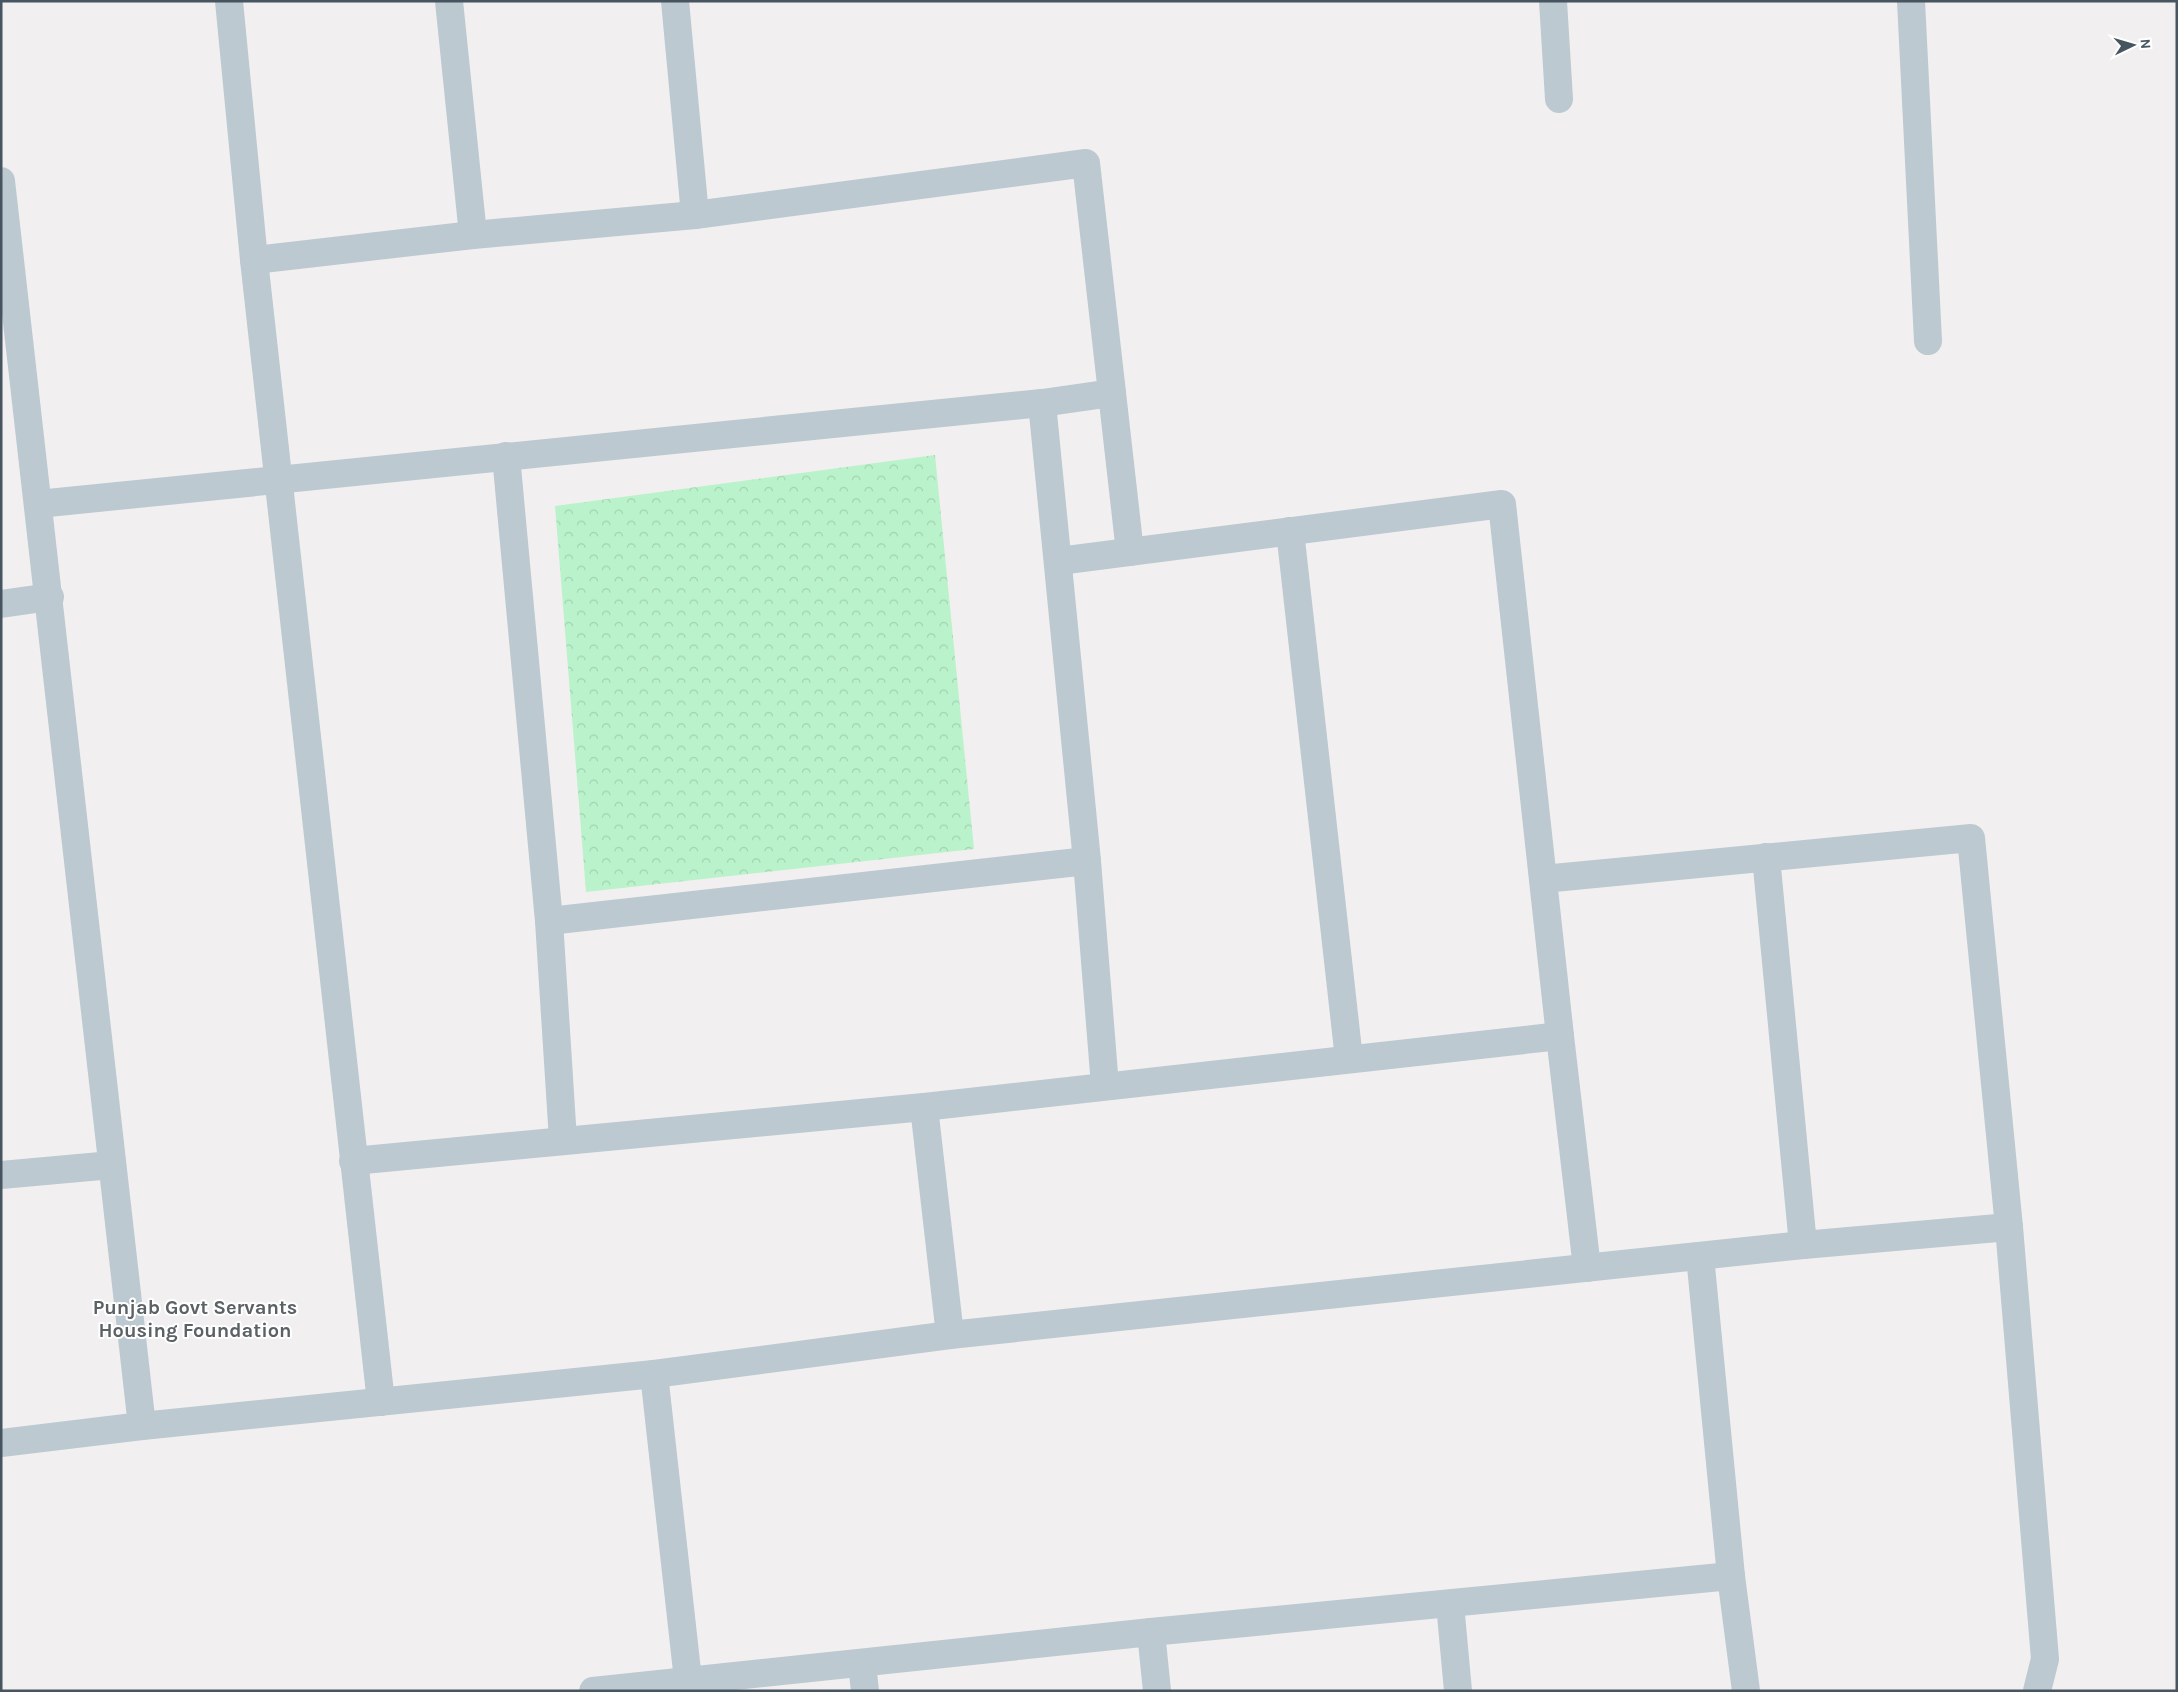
<svg xmlns="http://www.w3.org/2000/svg" width="2178" height="1692" viewBox="0 0 2178 1692" font-family="Karla,sans-serif">
  <style>
    .forest { fill: url(#forest-crowns) }
    .lines { fill: none; stroke-linecap: round; stroke-linejoin: round }
    .minor { stroke: #bcc9d0; stroke-width: 28 }
    .labels { text-anchor: middle; stroke-width: 4; stroke-linejoin: round; paint-order: stroke }
    .district-label { font-size: 20px; font-weight: bold; fill: #5b6165; stroke: #fff }
  </style>
  <defs>
    <pattern id="forest-crowns" width="20" height="18" patternUnits="userSpaceOnUse" patternTransform="scale(1.25)"><rect width="20" height="18" fill="#baf3cb"/><path d="M2 6a3 3 0 1 1 6 0M12 15a3 3 0 1 1 6 0" fill="none" stroke="#a1d2b1"/></pattern>
  </defs>
  <rect width="100%" height="100%" fill="#f2eff0"/>
  <!-- forest -->
  <polygon class="forest" points="935,455 974,849 586,892 555,506"/>
  <g class="lines">
    <!-- minor -->
    <g class="minor">
      <polyline points="229,1 254,260 381,1402"/>
      <polyline points="449,1 473,235"/>
      <polyline points="675,1 695,215"/>
      <polyline points="1553,1 1559,99"/>
      <polyline points="1911,1 1928,341"/>
      <polyline points="1,181 142,1426"/>
      <polyline points="254,260 473,235 695,215 1086,163 1130,552"/>
      <polyline points="1042,403 1087,861 1105,1086"/>
      <polyline points="506,456 549,921 563,1140"/>
      <polyline points="38,504 1042,403 1112,393"/>
      <polyline points="1290,531 1349,1059"/>
      <polyline points="1059,561 1502,504 1560,1036 1587,1268"/>
      <polyline points="1,604 50,597"/>
      <polyline points="1766,857 1803,1245"/>
      <polyline points="1543,879 1971,838 2009,1227 2045,1659 2037,1691"/>
      <polyline points="549,921 1087,861"/>
      <polyline points="924,1107 950,1335"/>
      <polyline points="353,1161 924,1107 1560,1036"/>
      <polyline points="1,1175 112,1165"/>
      <polyline points="1700,1256 1731,1576 1746,1691"/>
      <polyline points="654,1374 688,1680"/>
      <polyline points="1,1443 142,1426 654,1374 950,1335 1803,1245 2009,1227"/>
      <polyline points="1450,1604 1458,1691"/>
      <polyline points="1151,1632 1157,1691"/>
      <polyline points="862,1664 865,1691"/>
      <polyline points="593,1691 1151,1632 1731,1576"/>
    </g>
  </g>
  <g class="labels">
    <!-- district labels -->
    <g class="district-label">
      <text x="195" y="1314">Punjab Govt Servants<tspan x="195" dy="23">Housing Foundation</tspan></text>
    </g>
  </g>
  <!-- border -->
  <rect width="2178" height="1692" fill="none" stroke="#46555f" stroke-width="5"/>
  <!-- north arrow -->
  <g transform="translate(2133 45) rotate(85)" stroke="#ffffff" stroke-width="4" paint-order="stroke">
  <path d="M0-4L9 19L0 12L-9 19Z" fill="#46555f"/>
  <text y="-8" font-size="14" font-weight="bold" text-anchor="middle" fill="#46555f">N</text>
  </g>
</svg>
